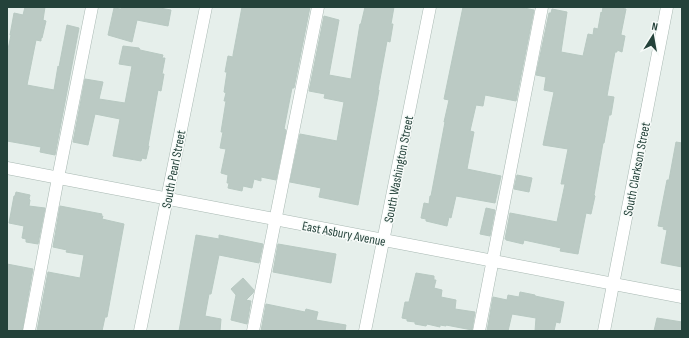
<svg xmlns="http://www.w3.org/2000/svg" width="689" height="338" viewBox="0 0 689 338" font-family="'Sofia Sans Condensed',sans-serif">
  <style>
    .building { fill: #bbcac4; stroke: #b8c9c2 }
    .lines { fill: none; stroke-linecap: round; stroke-linejoin: round }
    .minor-casing { stroke: #a8b8b2; stroke-width: 13 }
    .minor { stroke: #fff; stroke-width: 12 }
    .labels { text-anchor: middle; stroke-width: 3; stroke-linejoin: round; paint-order: stroke }
    .street-label { font-size: 13px; fill: #24423a; stroke: #f7fbf9 }
  </style>
  <rect width="100%" height="100%" fill="#e6efeb"/>
  <!-- building -->
  <g class="building">
    <polygon points="25,7 45,7 43,20 46,21 42,38 41,38 41,41 36,40 27,85 54,90 58,66 59,67 67,25 79,28 55,155 40,152 41,147 7,141 7,54 11,35 10,35 14,13 23,15"/>
    <polygon points="122,7 154,7 171,10 168,26 137,20 132,42 108,35 114,8 121,9"/>
    <polygon points="242,7 310,7 294,88 292,88 284,129 285,129 286,131 276,180 261,177 261,181 254,179 252,188 243,186 242,191 228,188 229,183 227,183 228,175 221,173 226,149 220,148 223,132 221,132 226,101 224,101 226,93 224,92 227,72 225,72 228,56 233,57 233,55"/>
    <polygon points="365,7 394,7 391,24 393,24 390,42 387,41 378,90 379,90 358,205 319,197 321,188 290,182 300,134 337,141 344,102 324,98 325,94 309,91 324,16 339,20 329,75 351,79 360,24 361,24"/>
    <polygon points="463,7 519,7 534,10 516,101 485,95 483,106 476,105 470,131 474,132 467,169 501,176 495,203 456,196 451,218 449,217 447,226 426,221 426,219 421,218 424,203 429,204 430,196 431,196 445,122 444,122 449,100 444,99"/>
    <polygon points="603,7 615,7 626,9 621,34 621,35 625,36 622,52 617,50 617,52 615,52 607,96 614,97 611,115 609,115 604,143 603,143 594,195 595,196 591,214 586,213 578,254 560,251 561,248 524,240 523,244 506,240 506,239 505,239 510,213 557,222 565,184 561,184 568,149 543,145 554,92 544,90 546,77 536,75 549,13 551,13 552,9 567,12 561,52 583,56 588,34 593,35 594,28 598,29 601,12 602,13"/>
    <polygon points="123,46 139,48 140,50 163,55 162,58 165,58 162,74 164,74 161,91 158,90 148,146 149,146 146,159 142,158 141,161 113,156 120,119 95,114 88,145 73,142 85,79 103,82 99,99 125,103 132,66 119,64"/>
    <polygon points="676,142 682,143 682,267 661,263 667,230 663,229 664,227 658,226 667,180 669,180"/>
    <polygon points="517,175 532,178 529,192 514,189"/>
    <polygon points="16,192 30,195 29,199 30,200 29,206 45,208 38,244 26,242 26,239 22,238 24,226 9,223 14,196 15,196"/>
    <polygon points="60,206 102,214 101,216 103,216 102,219 124,224 107,317 105,317 102,331 37,331 48,272 80,278 84,255 66,252 67,250 53,247"/>
    <polygon points="486,208 495,210 490,236 480,234"/>
    <polygon points="196,235 219,239 219,235 263,244 259,263 219,255 211,294 209,294 205,316 221,319 220,331 179,331"/>
    <polygon points="278,244 336,254 331,283 273,272"/>
    <polygon points="7,264 33,269 22,331 7,331"/>
    <polygon points="416,273 434,276 434,280 436,280 434,288 442,290 441,297 456,300 455,309 475,312 472,330 446,325 446,326 440,325 440,327 427,324 426,326 415,324 415,322 407,321 407,319 402,318 405,302 409,302"/>
    <polygon points="243,278 254,290 253,293 246,300 251,301 247,324 231,320 236,295 231,289"/>
    <polygon points="520,292 535,295 535,296 564,302 560,323 556,322 554,331 535,331 536,318 512,314 508,331 487,331 493,297 507,300 508,295 519,297"/>
    <polygon points="266,304 305,312 306,309 318,312 316,320 346,325 345,331 261,331"/>
    <polygon points="657,318 682,322 682,331 654,331"/>
  </g>
  <g class="lines">
    <defs>
      <g id="minor">
        <polyline points="7,168 682,297"/>
        <polyline points="29,331 58,178 92,7"/>
        <polyline points="140,331 206,7"/>
        <polyline points="253,331 318,7"/>
        <polyline points="365,331 430,7"/>
        <polyline points="479,331 542,7"/>
        <polyline points="604,331 667,7"/>
      </g>
    </defs>
    <!-- minor casing -->
    <use href="#minor" class="minor-casing"/>
    <!-- minor -->
    <use href="#minor" class="minor"/>
  </g>
  <g class="labels">
    <!-- street labels -->
    <g class="street-label">
      <text transform="translate(173 169) rotate(-79)" y="5">South Pearl Street</text>
      <text transform="translate(398 169) rotate(-79)" y="5">South Washington Street</text>
      <text transform="translate(636 169) rotate(-79)" y="5">South Clarkson Street</text>
      <text transform="translate(344 233) rotate(11)" y="5">East Asbury Avenue</text>
    </g>
  </g>
  <!-- border -->
  <rect width="689" height="338" fill="none" stroke="#24423a" stroke-width="16"/>
  <!-- north arrow -->
  <g transform="translate(653 36) rotate(11)" stroke="#f7fbf9" stroke-width="3" paint-order="stroke">
  <path d="M0-3L7 15L0 10L-7 15Z" fill="#24423a"/>
  <text y="-6" font-size="11" font-weight="bold" text-anchor="middle" fill="#24423a">N</text>
  </g>
</svg>
